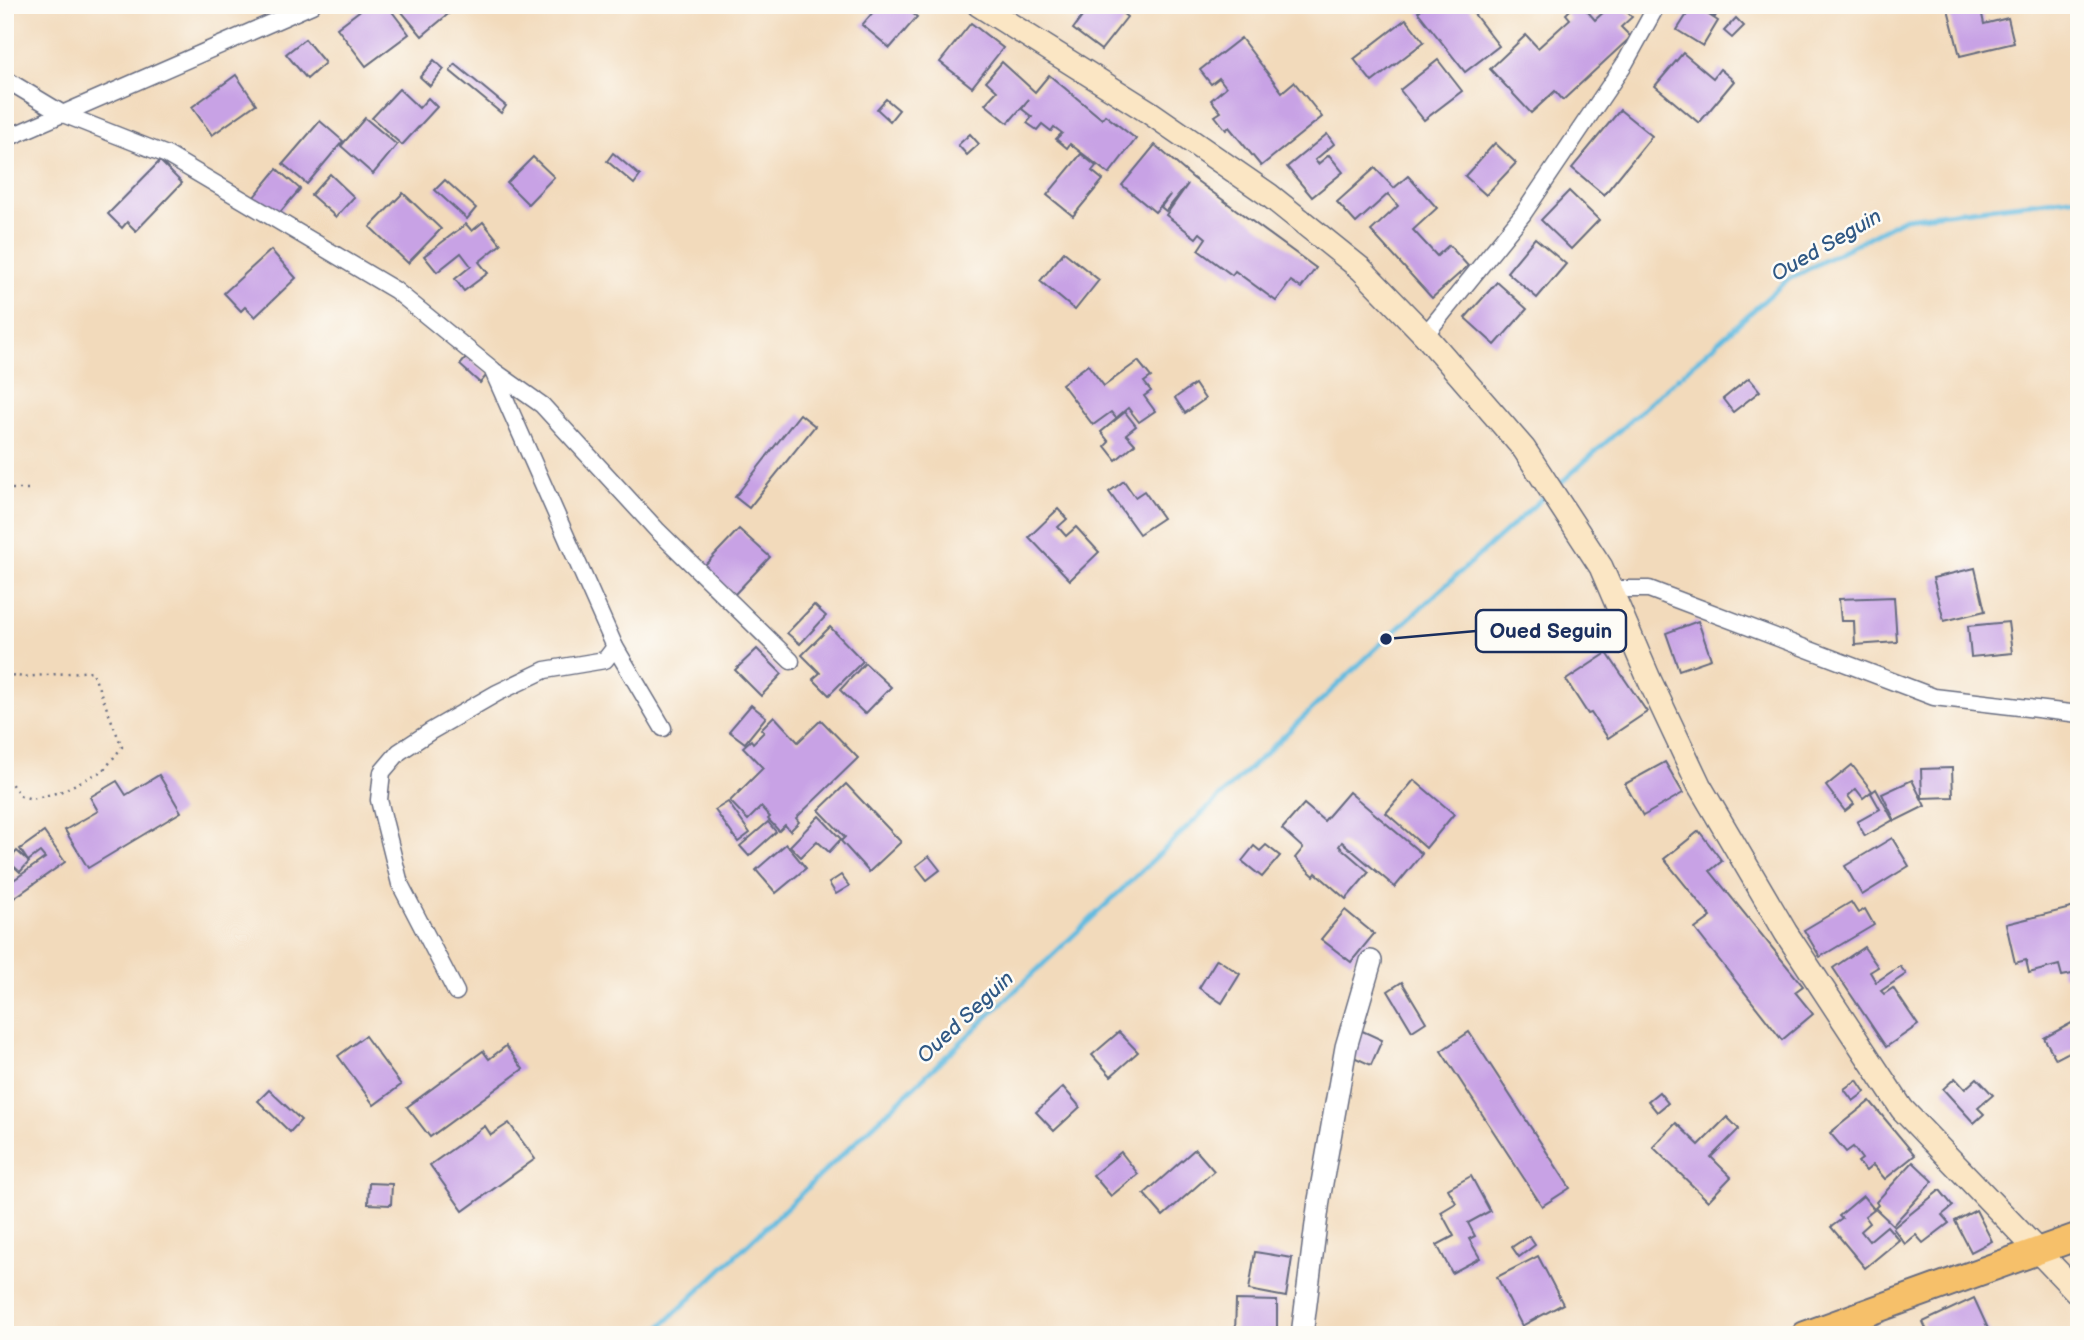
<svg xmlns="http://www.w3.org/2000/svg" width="2084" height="1340" viewBox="0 0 2084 1340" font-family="'Balsamiq Sans',sans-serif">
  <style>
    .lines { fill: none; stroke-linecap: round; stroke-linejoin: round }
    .stream { stroke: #62bbe0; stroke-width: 5 }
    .building { fill: #c8a2e5 }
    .minor-casing { stroke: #666b7f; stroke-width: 19 }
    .tertiary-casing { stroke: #666b7f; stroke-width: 24 }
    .secondary-casing { stroke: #666b7f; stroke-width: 26 }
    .primary-casing { stroke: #666b7f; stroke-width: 30 }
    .path { stroke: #666b7f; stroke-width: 2.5; stroke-dasharray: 2 5; stroke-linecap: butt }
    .minor { stroke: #fff; stroke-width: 16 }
    .tertiary { stroke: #fff; stroke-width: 21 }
    .secondary { stroke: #fbe6c4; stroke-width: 23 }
    .primary { stroke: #f6c06b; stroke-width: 26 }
    .labels { text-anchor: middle; stroke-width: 5; stroke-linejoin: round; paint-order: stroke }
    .water-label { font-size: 21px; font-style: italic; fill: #305985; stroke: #fdfcf7 }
    .leader { fill: none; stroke: #1b2f5e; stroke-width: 2.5 }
    .callout-dot { fill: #1b2f5e; stroke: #fdfcf7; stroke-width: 2.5 }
    .callout { fill: #fdfcf7; stroke: #1b2f5e; stroke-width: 2.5 }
    .callout-label { font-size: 21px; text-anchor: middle; font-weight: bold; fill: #1b2f5e }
  </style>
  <rect width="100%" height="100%" fill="#fdfcf7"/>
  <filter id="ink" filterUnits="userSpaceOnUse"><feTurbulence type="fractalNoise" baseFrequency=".0143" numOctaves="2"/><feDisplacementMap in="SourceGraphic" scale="14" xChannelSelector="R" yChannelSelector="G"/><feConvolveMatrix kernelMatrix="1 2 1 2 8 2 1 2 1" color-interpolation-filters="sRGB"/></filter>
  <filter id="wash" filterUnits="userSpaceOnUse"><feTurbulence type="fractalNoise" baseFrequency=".00686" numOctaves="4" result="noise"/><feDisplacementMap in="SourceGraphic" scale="28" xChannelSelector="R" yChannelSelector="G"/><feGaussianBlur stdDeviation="1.57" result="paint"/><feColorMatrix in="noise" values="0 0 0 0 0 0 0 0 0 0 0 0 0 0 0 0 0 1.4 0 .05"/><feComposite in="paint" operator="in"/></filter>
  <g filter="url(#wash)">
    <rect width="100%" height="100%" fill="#f2dabb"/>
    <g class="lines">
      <!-- stream -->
      <g class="stream">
        <polyline points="1555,488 1787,280 1905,218 2079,197"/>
        <polyline points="652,1335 1386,639 1547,494"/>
      </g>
    </g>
    <g id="blocks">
      <!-- building -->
      <g class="building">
        <polygon points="367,5 387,5 409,34 366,66 337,28"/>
        <polygon points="396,5 459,5 422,36"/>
        <polygon points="879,5 902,5 917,17 890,48 862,25"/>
        <polygon points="1091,5 1112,5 1127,17 1101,50 1073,29"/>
        <polygon points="1272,5 1288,5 1276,12"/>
        <polygon points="1426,5 1467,5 1499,46 1465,72 1418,12"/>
        <polygon points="1575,5 1582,5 1595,20 1608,8 1606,5 1625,5 1623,7 1632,17 1621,27 1631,37 1563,100 1555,91 1531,113 1490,69 1526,35 1538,48 1570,19 1566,14"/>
        <polygon points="1693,5 1718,21 1703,46 1677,30"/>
        <polygon points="1695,5 1721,5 1715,17"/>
        <polygon points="1947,5 1980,5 1984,24 2008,18 2014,43 1960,56"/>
        <polygon points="1736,18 1744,26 1732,38 1724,31"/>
        <polygon points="1406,19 1424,42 1372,82 1354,59"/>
        <polygon points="971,23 1003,48 972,87 940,62"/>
        <polygon points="1241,38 1282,92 1294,82 1322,117 1261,166 1229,127 1226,130 1215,116 1221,112 1211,100 1226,87 1219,78 1211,84 1200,70"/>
        <polygon points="305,39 325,63 307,79 286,54"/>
        <polygon points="1683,53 1713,78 1720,69 1734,81 1699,123 1655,86"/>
        <polygon points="434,60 444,69 430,86 420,77"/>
        <polygon points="1438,60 1462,91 1424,120 1400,90"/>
        <polygon points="1002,62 1035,92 1049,75 1102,119 1105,115 1136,139 1109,174 1070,144 1067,148 1056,139 1062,133 1054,127 1051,131 1042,124 1037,130 1027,123 1032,117 1022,109 1029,99 1008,123 985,104 997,91 986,81"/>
        <polygon points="455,64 506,106 501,113 450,71"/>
        <polygon points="236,75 256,104 212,135 192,107"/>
        <polygon points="399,89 419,108 428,98 437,107 402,145 372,118"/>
        <polygon points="886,99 899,110 890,121 877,109"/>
        <polygon points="1620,110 1652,136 1604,195 1572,168"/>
        <polygon points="365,118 397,145 373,174 341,146"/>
        <polygon points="320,121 343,141 307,184 283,164"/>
        <polygon points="970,134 979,144 967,155 958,145"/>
        <polygon points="1327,134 1334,144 1315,160 1318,164 1329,155 1343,172 1312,197 1287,167"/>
        <polygon points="1495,143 1516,163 1486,195 1465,176"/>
        <polygon points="1155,145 1193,178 1316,268 1301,288 1291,281 1276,301 1235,271 1232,275 1198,250 1206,238 1200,233 1196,238 1166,215 1188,184 1166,211 1161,207 1170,195 1155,212 1122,185"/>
        <polygon points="613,153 640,176 634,184 607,161"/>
        <polygon points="1081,154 1096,166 1092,171 1103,180 1073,216 1047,195"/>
        <polygon points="533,157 554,177 528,204 507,183"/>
        <polygon points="160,161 182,183 136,231 127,222 122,228 108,214"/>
        <polygon points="1375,168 1394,188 1408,176 1437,208 1413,230 1437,256 1449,245 1468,266 1432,298 1371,231 1398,206 1388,194 1356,223 1337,202"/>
        <polygon points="277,169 300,189 276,217 253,198"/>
        <polygon points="330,174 354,197 336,217 311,195"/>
        <polygon points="445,180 476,208 467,219 435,190"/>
        <polygon points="1569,191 1599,220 1571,249 1541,220"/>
        <polygon points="403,193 441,229 408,263 370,227"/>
        <polygon points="483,222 501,244 479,262 488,273 464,291 455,279 471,266 461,253 437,272 424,256 466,224 472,231"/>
        <polygon points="1535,238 1566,264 1537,298 1507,272"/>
        <polygon points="271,250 296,278 255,317 245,307 241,311 224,293"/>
        <polygon points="1064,252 1099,280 1075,310 1040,281"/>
        <polygon points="1497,282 1527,309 1495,345 1465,318"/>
        <polygon points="467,357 487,375 480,383 460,365"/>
        <polygon points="1138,361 1151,377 1144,382 1151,391 1144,396 1155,411 1139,422 1128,408 1116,418 1111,412 1093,425 1062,384 1088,365 1104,386"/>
        <polygon points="1749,378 1760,391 1733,412 1723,399"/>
        <polygon points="1195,384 1205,399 1185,413 1175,398"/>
        <polygon points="1125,412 1136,426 1126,434 1135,444 1116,460 1105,446 1109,442 1101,432"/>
        <polygon points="800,414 815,426 749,508 735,497"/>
        <polygon points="1124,481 1135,497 1144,491 1163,518 1139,534 1109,492"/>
        <polygon points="1058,509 1067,519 1058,527 1066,536 1076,527 1099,552 1070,580 1029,537"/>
        <polygon points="739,529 770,557 734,595 703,567"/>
        <polygon points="1975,568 1985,611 1944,621 1933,578"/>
        <polygon points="1894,597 1897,642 1855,645 1854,621 1841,621 1839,599"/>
        <polygon points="814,605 826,616 800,644 787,633"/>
        <polygon points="1698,621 1711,659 1679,670 1666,633"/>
        <polygon points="2008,622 2012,653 1971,657 1968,626"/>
        <polygon points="830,627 863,661 829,695 813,679 820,673 802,655"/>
        <polygon points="757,649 782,674 761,696 735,670"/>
        <polygon points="1607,653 1647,712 1608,738 1591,713 1588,714 1566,680"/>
        <polygon points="865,663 891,687 865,714 840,690"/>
        <polygon points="751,705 766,717 745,743 729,731"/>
        <polygon points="774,716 798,742 821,720 858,758 796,818 799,822 790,831 785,825 779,831 768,819 770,817 761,807 748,820 730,801 763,768 743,747 751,740 753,743 764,732 761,729"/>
        <polygon points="1665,762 1683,793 1643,816 1625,784"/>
        <polygon points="1852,765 1872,791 1863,798 1856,789 1848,796 1854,804 1845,811 1826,786"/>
        <polygon points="1952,768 1953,797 1922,798 1921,769"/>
        <polygon points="159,775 181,812 88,868 65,830 98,811 90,797 117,781 126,795"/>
        <polygon points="1414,780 1454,814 1426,848 1386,813"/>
        <polygon points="1912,780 1925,806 1895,821 1882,794"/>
        <polygon points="846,784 901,842 869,872 841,841 845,837 819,810"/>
        <polygon points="1876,789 1893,820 1865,836 1857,822 1880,809 1871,793"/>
        <polygon points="1349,792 1422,854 1395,887 1342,842 1339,846 1369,872 1346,899 1316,873 1314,876 1295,858 1303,848 1282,829 1304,804 1324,821"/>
        <polygon points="728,802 750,833 738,842 715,810"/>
        <polygon points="819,816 841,839 829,852 817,841 801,857 790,846"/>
        <polygon points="768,822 776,832 749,856 740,846"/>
        <polygon points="1699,831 1722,861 1710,871 1803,986 1795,992 1813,1014 1782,1040 1695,929 1711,917 1664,859"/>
        <polygon points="44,832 65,862 14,898 5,886 45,858 40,852 28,861 20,849"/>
        <polygon points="1892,838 1909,866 1862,895 1845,866"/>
        <polygon points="786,844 806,868 776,893 756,870"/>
        <polygon points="1266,845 1280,856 1262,877 1242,861 1254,846 1260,851"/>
        <polygon points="17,851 29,862 20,872 8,861"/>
        <polygon points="929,856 940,870 927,880 916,866"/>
        <polygon points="841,875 849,886 836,894 829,883"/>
        <polygon points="1851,902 1858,913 1865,909 1874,925 1820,957 1804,930"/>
        <polygon points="2079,906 2079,963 2074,964 2077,973 2062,976 2059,965 2029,973 2026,960 2015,963 2006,924"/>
        <polygon points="1345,910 1374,934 1351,962 1321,939"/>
        <polygon points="1864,947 1878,967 1870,972 1876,982 1900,966 1906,974 1881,991 1884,994 1893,988 1918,1025 1886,1047 1833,968"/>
        <polygon points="1217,959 1240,974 1222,1003 1199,988"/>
        <polygon points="1402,982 1426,1022 1412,1031 1388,991"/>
        <polygon points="2079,1019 2079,1047 2056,1059 2044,1038"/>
        <polygon points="1358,1029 1382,1040 1371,1065 1347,1054"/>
        <polygon points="1119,1032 1138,1052 1111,1076 1092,1055"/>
        <polygon points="1469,1032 1570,1188 1542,1206 1441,1051"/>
        <polygon points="365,1036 401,1085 374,1105 338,1056"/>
        <polygon points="506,1046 523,1069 430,1137 407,1107 483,1051 489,1059"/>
        <polygon points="1955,1078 1965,1089 1977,1078 1993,1095 1978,1108 1984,1114 1974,1123 1943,1089"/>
        <polygon points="1857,1080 1865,1092 1853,1101 1844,1089"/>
        <polygon points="1063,1087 1080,1107 1054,1131 1036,1112"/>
        <polygon points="269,1090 301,1120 290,1132 258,1101"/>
        <polygon points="1659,1092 1668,1103 1657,1112 1648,1101"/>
        <polygon points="1870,1101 1915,1155 1885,1179 1873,1165 1866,1171 1858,1162 1862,1159 1853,1147 1846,1152 1830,1133"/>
        <polygon points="1727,1117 1739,1129 1711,1157 1731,1177 1708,1201 1653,1147 1676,1123 1699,1145"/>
        <polygon points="509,1123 535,1159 463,1211 430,1165 485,1126 491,1135"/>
        <polygon points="1195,1149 1214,1171 1163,1216 1144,1194"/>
        <polygon points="1121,1152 1138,1174 1111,1196 1093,1175"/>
        <polygon points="1913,1162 1933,1181 1893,1225 1875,1208 1878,1205 1876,1202"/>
        <polygon points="1471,1176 1490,1211 1468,1223 1475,1236 1469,1239 1480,1258 1452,1273 1437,1245 1454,1236 1441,1212 1456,1203 1448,1189"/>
        <polygon points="369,1183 392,1184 391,1205 368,1204"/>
        <polygon points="1940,1190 1953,1206 1942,1215 1949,1223 1923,1243 1916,1235 1905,1244 1893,1228"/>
        <polygon points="1863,1196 1874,1209 1865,1216 1870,1223 1861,1231 1869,1241 1887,1226 1899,1240 1865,1268 1831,1227 1842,1219 1839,1216"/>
        <polygon points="1976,1210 1992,1241 1971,1252 1955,1221"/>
        <polygon points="1529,1236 1535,1245 1519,1257 1512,1247"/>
        <polygon points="1255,1252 1292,1258 1286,1297 1249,1290"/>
        <polygon points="1538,1256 1563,1304 1522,1326 1497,1277"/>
        <polygon points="1974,1298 1991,1335 1929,1335 1923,1322"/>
        <polygon points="1236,1300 1277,1301 1277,1335 1235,1335"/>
      </g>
    </g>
  </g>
  <g filter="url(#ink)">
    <use href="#blocks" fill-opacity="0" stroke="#666b7f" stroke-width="2"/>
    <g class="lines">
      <defs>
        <g id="minor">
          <polyline points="5,79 63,114 167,155 395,290 492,369 615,647 663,728"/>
          <polyline points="5,139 312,5"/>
          <polyline points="1425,335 1523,214 1625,63 1657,5"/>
          <polyline points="494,371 542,405 657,530 791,661"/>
          <polyline points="1611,589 1649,589 1934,697 2079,714"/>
          <polyline points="456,992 400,884 379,800 382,772 399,752 431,731 497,693 545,670 605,660 615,647"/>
        </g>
        <polyline id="tertiary" points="1302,1335 1319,1200 1346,1047 1371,961"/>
        <polyline id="secondary" points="979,5 1149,112 1269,195 1361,269 1425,335 1524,449 1601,567 1649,679 1699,785 1786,933 1902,1109 2079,1294"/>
        <polyline id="primary" points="1805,1335 2079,1236"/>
      </defs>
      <!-- minor casing -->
      <use href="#minor" class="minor-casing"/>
      <!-- tertiary casing -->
      <use href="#tertiary" class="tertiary-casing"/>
      <!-- secondary casing -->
      <use href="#secondary" class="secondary-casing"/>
      <!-- primary casing -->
      <use href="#primary" class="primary-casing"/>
      <!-- path -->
      <g class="path">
        <polyline points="5,489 28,489"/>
        <polyline points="5,674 23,677 92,671 122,747 104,770 60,792 32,799 21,796 5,776"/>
      </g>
      <!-- minor -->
      <use href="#minor" class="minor"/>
      <!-- tertiary -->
      <use href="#tertiary" class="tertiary"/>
      <!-- secondary -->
      <use href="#secondary" class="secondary"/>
      <!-- primary -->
      <use href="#primary" class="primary"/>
    </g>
  </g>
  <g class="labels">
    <!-- water labels -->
    <g class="water-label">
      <text transform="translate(1826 245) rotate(-30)" y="7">Oued Seguin</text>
      <text transform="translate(965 1017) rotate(-43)" y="7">Oued Seguin</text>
    </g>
  </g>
  <!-- callouts -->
  <path class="leader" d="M1386 639L1476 631"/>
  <circle class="callout-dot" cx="1386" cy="639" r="7"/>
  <rect class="callout" x="1476" y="610" width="150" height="42" rx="7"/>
  <g class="callout-label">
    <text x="1551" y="638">Oued Seguin</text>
  </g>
  <!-- margin -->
  <rect width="2084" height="1340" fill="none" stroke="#fdfcf7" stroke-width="28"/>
</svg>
